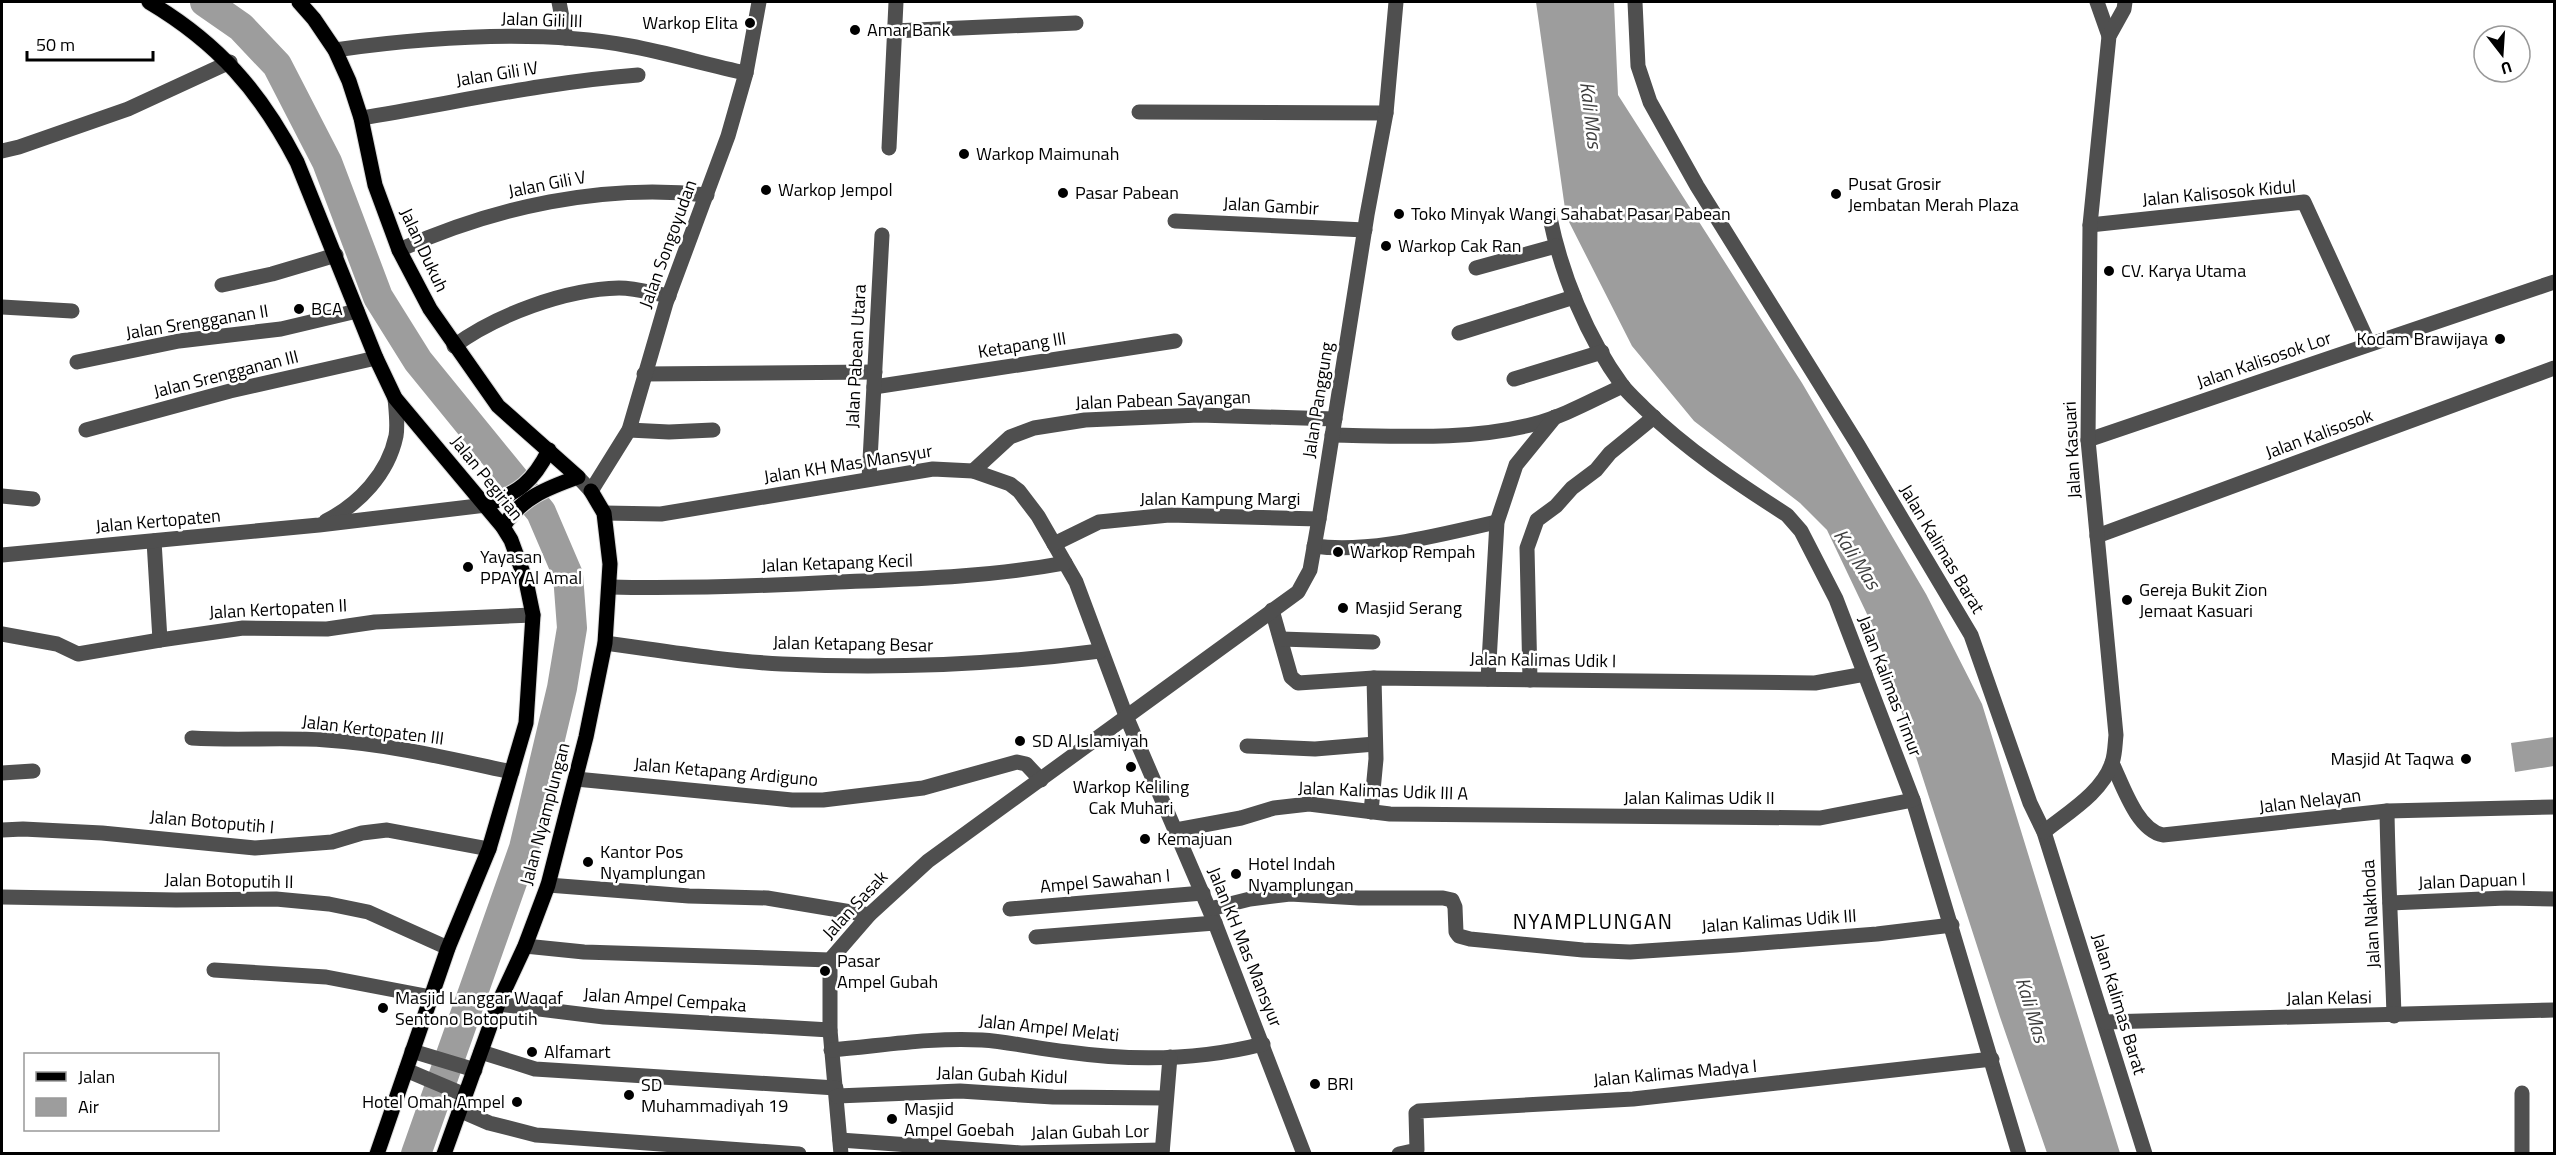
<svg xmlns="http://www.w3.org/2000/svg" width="2556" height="1155" viewBox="0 0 2556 1155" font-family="'Titillium Web',sans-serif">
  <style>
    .water { fill: #9d9d9d }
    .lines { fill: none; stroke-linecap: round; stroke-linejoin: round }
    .river { stroke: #9d9d9d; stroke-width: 30 }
    .major-casing { stroke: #dbdbdb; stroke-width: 17 }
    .minor { stroke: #4f4f4f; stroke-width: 15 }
    .major { stroke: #000; stroke-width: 15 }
    .poi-dot { fill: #000; stroke: #fff; stroke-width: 2 }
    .labels { text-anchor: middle; stroke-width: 5; stroke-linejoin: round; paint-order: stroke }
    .street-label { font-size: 18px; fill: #000; stroke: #fff }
    .poi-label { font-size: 18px; fill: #000; stroke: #fff; text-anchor: start }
    .water-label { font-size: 20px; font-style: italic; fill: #3e3e3e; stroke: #fff }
    .quarter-label { font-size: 21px; letter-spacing: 1.5px; fill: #000; stroke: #fff }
  </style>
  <rect width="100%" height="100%" fill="#fff"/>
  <!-- water -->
  <g class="water">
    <polygon points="1536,2 1614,2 1618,95 1802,383 1926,594 1982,704 2120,1153 2047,1153 2000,1017 1876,633 1827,530 1800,503 1694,421 1632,346 1566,216"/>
    <polygon points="2554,737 2554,766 2515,772 2511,743"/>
  </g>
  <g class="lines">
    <!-- river -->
    <polyline class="river" points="205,2 241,27 277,65 327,162 378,297 418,361 541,512 568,575 572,628 562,688 524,848 416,1154"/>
    <defs>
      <g id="major">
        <path d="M149,2c69,41 111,89 148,160l79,196 19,40 108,129 8,13 15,41 7,34 -7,108 -37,126 -41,99 -71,206"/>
        <path d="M299,2l15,17 21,31 14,31 12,37 14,67 24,65 31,59 68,97 80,71c-31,11 -57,21 -75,50"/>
        <path d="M486,505c33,-13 47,-23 63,-55"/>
        <polyline points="444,1154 498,1004 525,946 548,885 586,737 605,643 610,564 604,513 591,491"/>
      </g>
    </defs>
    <!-- major casing -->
    <use href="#major" class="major-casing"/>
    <!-- minor -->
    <g class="minor">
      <polyline points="559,2 566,38"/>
      <polyline points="1635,2 1638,66 1650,102 1697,186 1858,445 1971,635 2030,803 2044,832 2145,1154"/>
      <polyline points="2097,2 2109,36"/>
      <polyline points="893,31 1076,23"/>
      <path d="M335,50c93,-13 202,-21 295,-4 39,7 77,19 116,27"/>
      <polyline points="1139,112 1386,113"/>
      <path d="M361,118c93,-15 184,-36 277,-43"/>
      <polyline points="889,148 896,2"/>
      <polyline points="2,151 19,147 128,109 230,62"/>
      <path d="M1550,218c12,58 37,119 72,167 6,8 15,16 22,23 42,41 93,75 143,107l14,16 35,68 77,201 106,354"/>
      <polyline points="1175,221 1365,230"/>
      <polyline points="2090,225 2304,202 2369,344"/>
      <path d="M399,250c96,-43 204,-67 308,-55"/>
      <polyline points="1476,268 1556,246"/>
      <polyline points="222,285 272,274 336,255"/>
      <polyline points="2,307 72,311"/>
      <polyline points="1459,333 1574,297"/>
      <path d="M454,346c42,-31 112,-57 165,-58 17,0 33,5 50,8"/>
      <polyline points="77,362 179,341 281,329 357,311"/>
      <polyline points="644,374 875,372"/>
      <polyline points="1514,379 1602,352"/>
      <polyline points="874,387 1175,341"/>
      <polyline points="86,430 230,391 376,358"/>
      <polyline points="629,430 669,432 713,430"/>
      <path d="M1332,435c66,1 137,6 202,-11 31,-8 60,-25 89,-38"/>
      <polyline points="2088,440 2554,282"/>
      <polyline points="973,471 1010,437 1034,428 1085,420 1199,415 1335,419"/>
      <polyline points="578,477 591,491 629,430 666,303 728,136 746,73 759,2"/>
      <polyline points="869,479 882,235"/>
      <polyline points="2,496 33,499"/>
      <polyline points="604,513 661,514 933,469 973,471 1010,484 1019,491 1038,516 1076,582 1126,716 1215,923 1304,1154"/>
      <path d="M326,521c33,-17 62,-47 70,-85 2,-11 0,-26 -1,-38"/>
      <polyline points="2097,536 2554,368"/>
      <polyline points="154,541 160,640 243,628 327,629 375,622 533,615"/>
      <polyline points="1054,544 1099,522 1169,515 1319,519"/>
      <path d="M1314,546c57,8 127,-12 183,-24"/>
      <polyline points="2,555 319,525 486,505"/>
      <path d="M610,587c76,2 152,-1 228,-5 76,-3 152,-5 227,-19"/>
      <polyline points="1272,610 1291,677 1298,683 1374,678 1815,683 1865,674"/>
      <polyline points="2,634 57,644 78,654 160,640"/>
      <polyline points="1281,639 1373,642"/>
      <path d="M605,643c59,8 118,18 177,21 108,5 211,1 318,-13"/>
      <polyline points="1488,679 1497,522 1516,465 1555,417"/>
      <polyline points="1530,680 1527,548 1537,520 1556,506 1572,488 1596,470 1610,453 1654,417"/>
      <path d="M192,738c45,3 89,-1 134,2 63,4 125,19 186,32"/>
      <polyline points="1247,746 1315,749 1375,744"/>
      <path d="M2112,763c11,23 25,67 51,72l224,-24 167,-4"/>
      <polyline points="2,773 33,771"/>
      <polyline points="576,779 792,800 823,800 923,788 1017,762 1026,764 1041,780"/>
      <path d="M2387,811c1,69 5,137 7,205"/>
      <polyline points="1371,812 1376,759 1374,678"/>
      <polyline points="2,830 23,829 102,833 255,848 332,842 362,833 387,830 489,849"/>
      <polyline points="1176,830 1241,818 1274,808 1309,804 1390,814 1820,818 1913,800"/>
      <path d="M2044,832c23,-19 58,-39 68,-69 3,-8 3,-19 4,-28l-28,-295 2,-215 19,-189 15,-27 1,-7"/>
      <polyline points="548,885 689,896 767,898 869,915"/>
      <polyline points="2,897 176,900 276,899 329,904 368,912 448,948"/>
      <polyline points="2390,903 2506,898 2554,899"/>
      <polyline points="1010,909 1203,893"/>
      <polyline points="1210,909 1250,899 1290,894 1359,898 1443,898 1452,900 1455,907 1456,932 1459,936 1470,939 1583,950 1630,952 1736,945 1877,934 1952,925"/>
      <polyline points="1036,937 1215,923"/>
      <polyline points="525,946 584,952 830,960 869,915 928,861 1298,592 1310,570 1319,519 1367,215 1386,113 1396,2"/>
      <polyline points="830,960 830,1030 841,1154"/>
      <polyline points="214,970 326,977 431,997"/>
      <polyline points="498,1004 604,1017 830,1030"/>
      <polyline points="2105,1022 2554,1010"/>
      <path d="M831,1050c49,-4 101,-13 151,-10 29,2 57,9 86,12 64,9 132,8 195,-8"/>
      <polyline points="412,1051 475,1070"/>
      <polyline points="481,1052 535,1069 836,1088"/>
      <polyline points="406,1070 465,1095"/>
      <polyline points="2522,1093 2522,1154"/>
      <polyline points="837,1096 960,1091 1053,1097 1165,1098"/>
      <polyline points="459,1110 489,1123 536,1135 799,1154"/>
      <polyline points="840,1140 1021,1153 1162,1150"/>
      <polyline points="1162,1154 1170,1057"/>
      <polyline points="1399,1154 1417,1150 1416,1113 1419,1111 1633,1099 1992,1059"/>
    </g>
    <!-- major -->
    <use href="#major" class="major"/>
  </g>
  <!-- markers -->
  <g class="poi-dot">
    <circle cx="750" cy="23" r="6"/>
    <circle cx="855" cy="30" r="6"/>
    <circle cx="964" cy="154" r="6"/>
    <circle cx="766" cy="190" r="6"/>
    <circle cx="1063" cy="193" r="6"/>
    <circle cx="1836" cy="194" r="6"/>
    <circle cx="1399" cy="214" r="6"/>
    <circle cx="1386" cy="246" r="6"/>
    <circle cx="2109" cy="271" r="6"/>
    <circle cx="299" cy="309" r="6"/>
    <circle cx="2500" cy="339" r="6"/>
    <circle cx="1338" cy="552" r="6"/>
    <circle cx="468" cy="567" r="6"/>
    <circle cx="2127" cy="600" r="6"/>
    <circle cx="1343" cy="608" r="6"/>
    <circle cx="1020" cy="741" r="6"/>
    <circle cx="2466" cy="759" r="6"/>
    <circle cx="1131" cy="767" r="6"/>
    <circle cx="1145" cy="839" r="6"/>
    <circle cx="588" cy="862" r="6"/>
    <circle cx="1236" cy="874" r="6"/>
    <circle cx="825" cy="971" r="6"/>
    <circle cx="383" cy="1008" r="6"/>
    <circle cx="532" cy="1052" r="6"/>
    <circle cx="1315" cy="1084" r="6"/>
    <circle cx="629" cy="1095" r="6"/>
    <circle cx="517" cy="1102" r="6"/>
    <circle cx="892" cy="1119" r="6"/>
  </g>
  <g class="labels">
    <!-- street labels -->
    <g class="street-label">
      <text transform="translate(542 20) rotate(2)" y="6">Jalan Gili III</text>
      <text transform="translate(497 74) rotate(-9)" y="6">Jalan Gili IV</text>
      <text transform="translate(547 184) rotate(-11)" y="6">Jalan Gili V</text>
      <text transform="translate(2219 193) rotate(-5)" y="6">Jalan Kalisosok Kidul</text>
      <text transform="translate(1271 206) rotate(3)" y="6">Jalan Gambir</text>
      <text transform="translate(668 244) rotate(-70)" y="6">Jalan Songoyudan</text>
      <text transform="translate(424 250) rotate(65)" y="6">Jalan Dukuh</text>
      <text transform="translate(197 322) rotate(-9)" y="6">Jalan Srengganan II</text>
      <text transform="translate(1022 345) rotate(-9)" y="6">Ketapang III</text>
      <text transform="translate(856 356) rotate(-87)" y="6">Jalan Pabean Utara</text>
      <text transform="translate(2264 360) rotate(-19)" y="6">Jalan Kalisosok Lor</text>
      <text transform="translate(226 374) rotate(-14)" y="6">Jalan Srengganan III</text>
      <text transform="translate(1163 400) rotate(-2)" y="6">Jalan Pabean Sayangan</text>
      <text transform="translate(1318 400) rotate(-81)" y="6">Jalan Panggung</text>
      <text transform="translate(2319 434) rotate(-20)" y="6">Jalan Kalisosok</text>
      <text transform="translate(2072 450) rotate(-93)" y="6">Jalan Kasuari</text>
      <text transform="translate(848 464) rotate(-9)" y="6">Jalan KH Mas Mansyur</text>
      <text transform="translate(487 478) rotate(51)" y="6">Jalan Pegirian</text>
      <text x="1220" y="505">Jalan Kampung Margi</text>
      <text transform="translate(158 521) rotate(-5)" y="6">Jalan Kertopaten</text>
      <text transform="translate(1942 549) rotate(59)" y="6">Jalan Kalimas Barat</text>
      <text transform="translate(837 563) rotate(-2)" y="6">Jalan Ketapang Kecil</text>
      <text transform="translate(278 609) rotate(-3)" y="6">Jalan Kertopaten II</text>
      <text transform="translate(853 644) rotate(1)" y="6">Jalan Ketapang Besar</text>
      <text transform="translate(1543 660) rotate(1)" y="6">Jalan Kalimas Udik I</text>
      <text transform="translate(1890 686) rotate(69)" y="6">Jalan Kalimas Timur</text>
      <text transform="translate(373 730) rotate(7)" y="6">Jalan Kertopaten III</text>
      <text transform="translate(726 772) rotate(5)" y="6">Jalan Ketapang Ardiguno</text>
      <text transform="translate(1383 791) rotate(2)" y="6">Jalan Kalimas Udik III A</text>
      <text x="1699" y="804">Jalan Kalimas Udik II</text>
      <text transform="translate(2310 801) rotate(-7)" y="6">Jalan Nelayan</text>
      <text transform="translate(545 814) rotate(-75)" y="6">Jalan Nyamplungan</text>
      <text transform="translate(212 822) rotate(5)" y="6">Jalan Botoputih I</text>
      <text transform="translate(229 881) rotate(1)" y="6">Jalan Botoputih II</text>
      <text transform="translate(1105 881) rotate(-5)" y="6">Ampel Sawahan I</text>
      <text transform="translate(2472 881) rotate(-2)" y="6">Jalan Dapuan I</text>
      <text transform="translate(855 905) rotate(-47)" y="6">Jalan Sasak</text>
      <text transform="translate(2371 914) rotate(-93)" y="6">Jalan Nakhoda</text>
      <text transform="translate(1779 921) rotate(-4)" y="6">Jalan Kalimas Udik III</text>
      <text transform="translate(1245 947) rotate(68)" y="6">Jalan KH Mas Mansyur</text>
      <text transform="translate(2329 998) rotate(-1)" y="6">Jalan Kelasi</text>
      <text transform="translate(665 1000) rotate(4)" y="6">Jalan Ampel Cempaka</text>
      <text transform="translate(2119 1004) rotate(73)" y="6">Jalan Kalimas Barat</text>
      <text transform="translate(1049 1028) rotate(6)" y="6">Jalan Ampel Melati</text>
      <text transform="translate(1675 1073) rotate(-5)" y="6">Jalan Kalimas Madya I</text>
      <text transform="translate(1002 1075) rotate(2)" y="6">Jalan Gubah Kidul</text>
      <text transform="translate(1090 1132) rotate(-1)" y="6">Jalan Gubah Lor</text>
    </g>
    <!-- poi labels -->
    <g class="poi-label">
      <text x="738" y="29" text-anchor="end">Warkop Elita</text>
      <text x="867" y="36">Amar Bank</text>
      <text x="976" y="160">Warkop Maimunah</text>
      <text x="1848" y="190">Pusat Grosir<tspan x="1848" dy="21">Jembatan Merah Plaza</tspan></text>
      <text x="778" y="196">Warkop Jempol</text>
      <text x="1075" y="199">Pasar Pabean</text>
      <text x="1411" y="220">Toko Minyak Wangi Sahabat Pasar Pabean</text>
      <text x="1398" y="252">Warkop Cak Ran</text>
      <text x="2121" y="277">CV. Karya Utama</text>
      <text x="311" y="315">BCA</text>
      <text x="2488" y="345" text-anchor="end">Kodam Brawijaya</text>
      <text x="1350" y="558">Warkop Rempah</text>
      <text x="480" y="563">Yayasan<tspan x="480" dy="21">PPAY Al Amal</tspan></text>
      <text x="2139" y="596">Gereja Bukit Zion<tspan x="2139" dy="21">Jemaat Kasuari</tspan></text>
      <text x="1355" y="614">Masjid Serang</text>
      <text x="1032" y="747">SD Al Islamiyah</text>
      <text x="2454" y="765" text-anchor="end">Masjid At Taqwa</text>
      <text x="1131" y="793" text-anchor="middle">Warkop Keliling<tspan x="1131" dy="21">Cak Muhari</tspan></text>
      <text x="1157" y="845">Kemajuan</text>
      <text x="600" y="858">Kantor Pos<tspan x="600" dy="21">Nyamplungan</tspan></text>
      <text x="1248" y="870">Hotel Indah<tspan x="1248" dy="21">Nyamplungan</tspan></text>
      <text x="837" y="967">Pasar<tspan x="837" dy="21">Ampel Gubah</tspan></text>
      <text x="395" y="1004">Masjid Langgar Waqaf<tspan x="395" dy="21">Sentono Botoputih</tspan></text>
      <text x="544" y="1058">Alfamart</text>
      <text x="1327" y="1090">BRI</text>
      <text x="641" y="1091">SD<tspan x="641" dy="21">Muhammadiyah 19</tspan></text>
      <text x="505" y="1108" text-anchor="end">Hotel Omah Ampel</text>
      <text x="904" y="1115">Masjid<tspan x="904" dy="21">Ampel Goebah</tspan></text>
    </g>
    <!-- water labels -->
    <g class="water-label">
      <text transform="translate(1591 115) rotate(83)" y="7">Kali Mas</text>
      <text transform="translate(1857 559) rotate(57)" y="7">Kali Mas</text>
      <text transform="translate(2032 1010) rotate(73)" y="7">Kali Mas</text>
    </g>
    <!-- quarter labels -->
    <g class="quarter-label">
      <text x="1593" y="929">NYAMPLUNGAN</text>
    </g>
  </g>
  <!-- border -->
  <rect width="2556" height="1155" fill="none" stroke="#000000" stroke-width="6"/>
  <!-- legend -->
  <rect x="24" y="1053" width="195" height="78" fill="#ffffff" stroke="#999999" stroke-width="1.5"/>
  <rect x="36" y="1072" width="30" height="9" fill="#000000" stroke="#999999" stroke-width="1.5"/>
  <text x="78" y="1083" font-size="18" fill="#000000">Jalan</text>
  <rect x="36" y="1098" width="30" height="18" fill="#9d9d9d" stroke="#999999" stroke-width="1.5"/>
  <text x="78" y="1113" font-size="18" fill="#000000">Air</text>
  <!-- north arrow -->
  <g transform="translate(2502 54) rotate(163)"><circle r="28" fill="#ffffff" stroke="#999999" stroke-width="1.5"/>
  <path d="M0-4.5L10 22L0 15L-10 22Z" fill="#000000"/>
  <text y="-9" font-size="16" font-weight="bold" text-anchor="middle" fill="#000000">U</text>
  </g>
  <!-- scale -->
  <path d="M27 51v9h126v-9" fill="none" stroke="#000000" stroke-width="3"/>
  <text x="36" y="51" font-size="18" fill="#000000" stroke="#ffffff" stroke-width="4.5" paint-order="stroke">50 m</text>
</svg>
